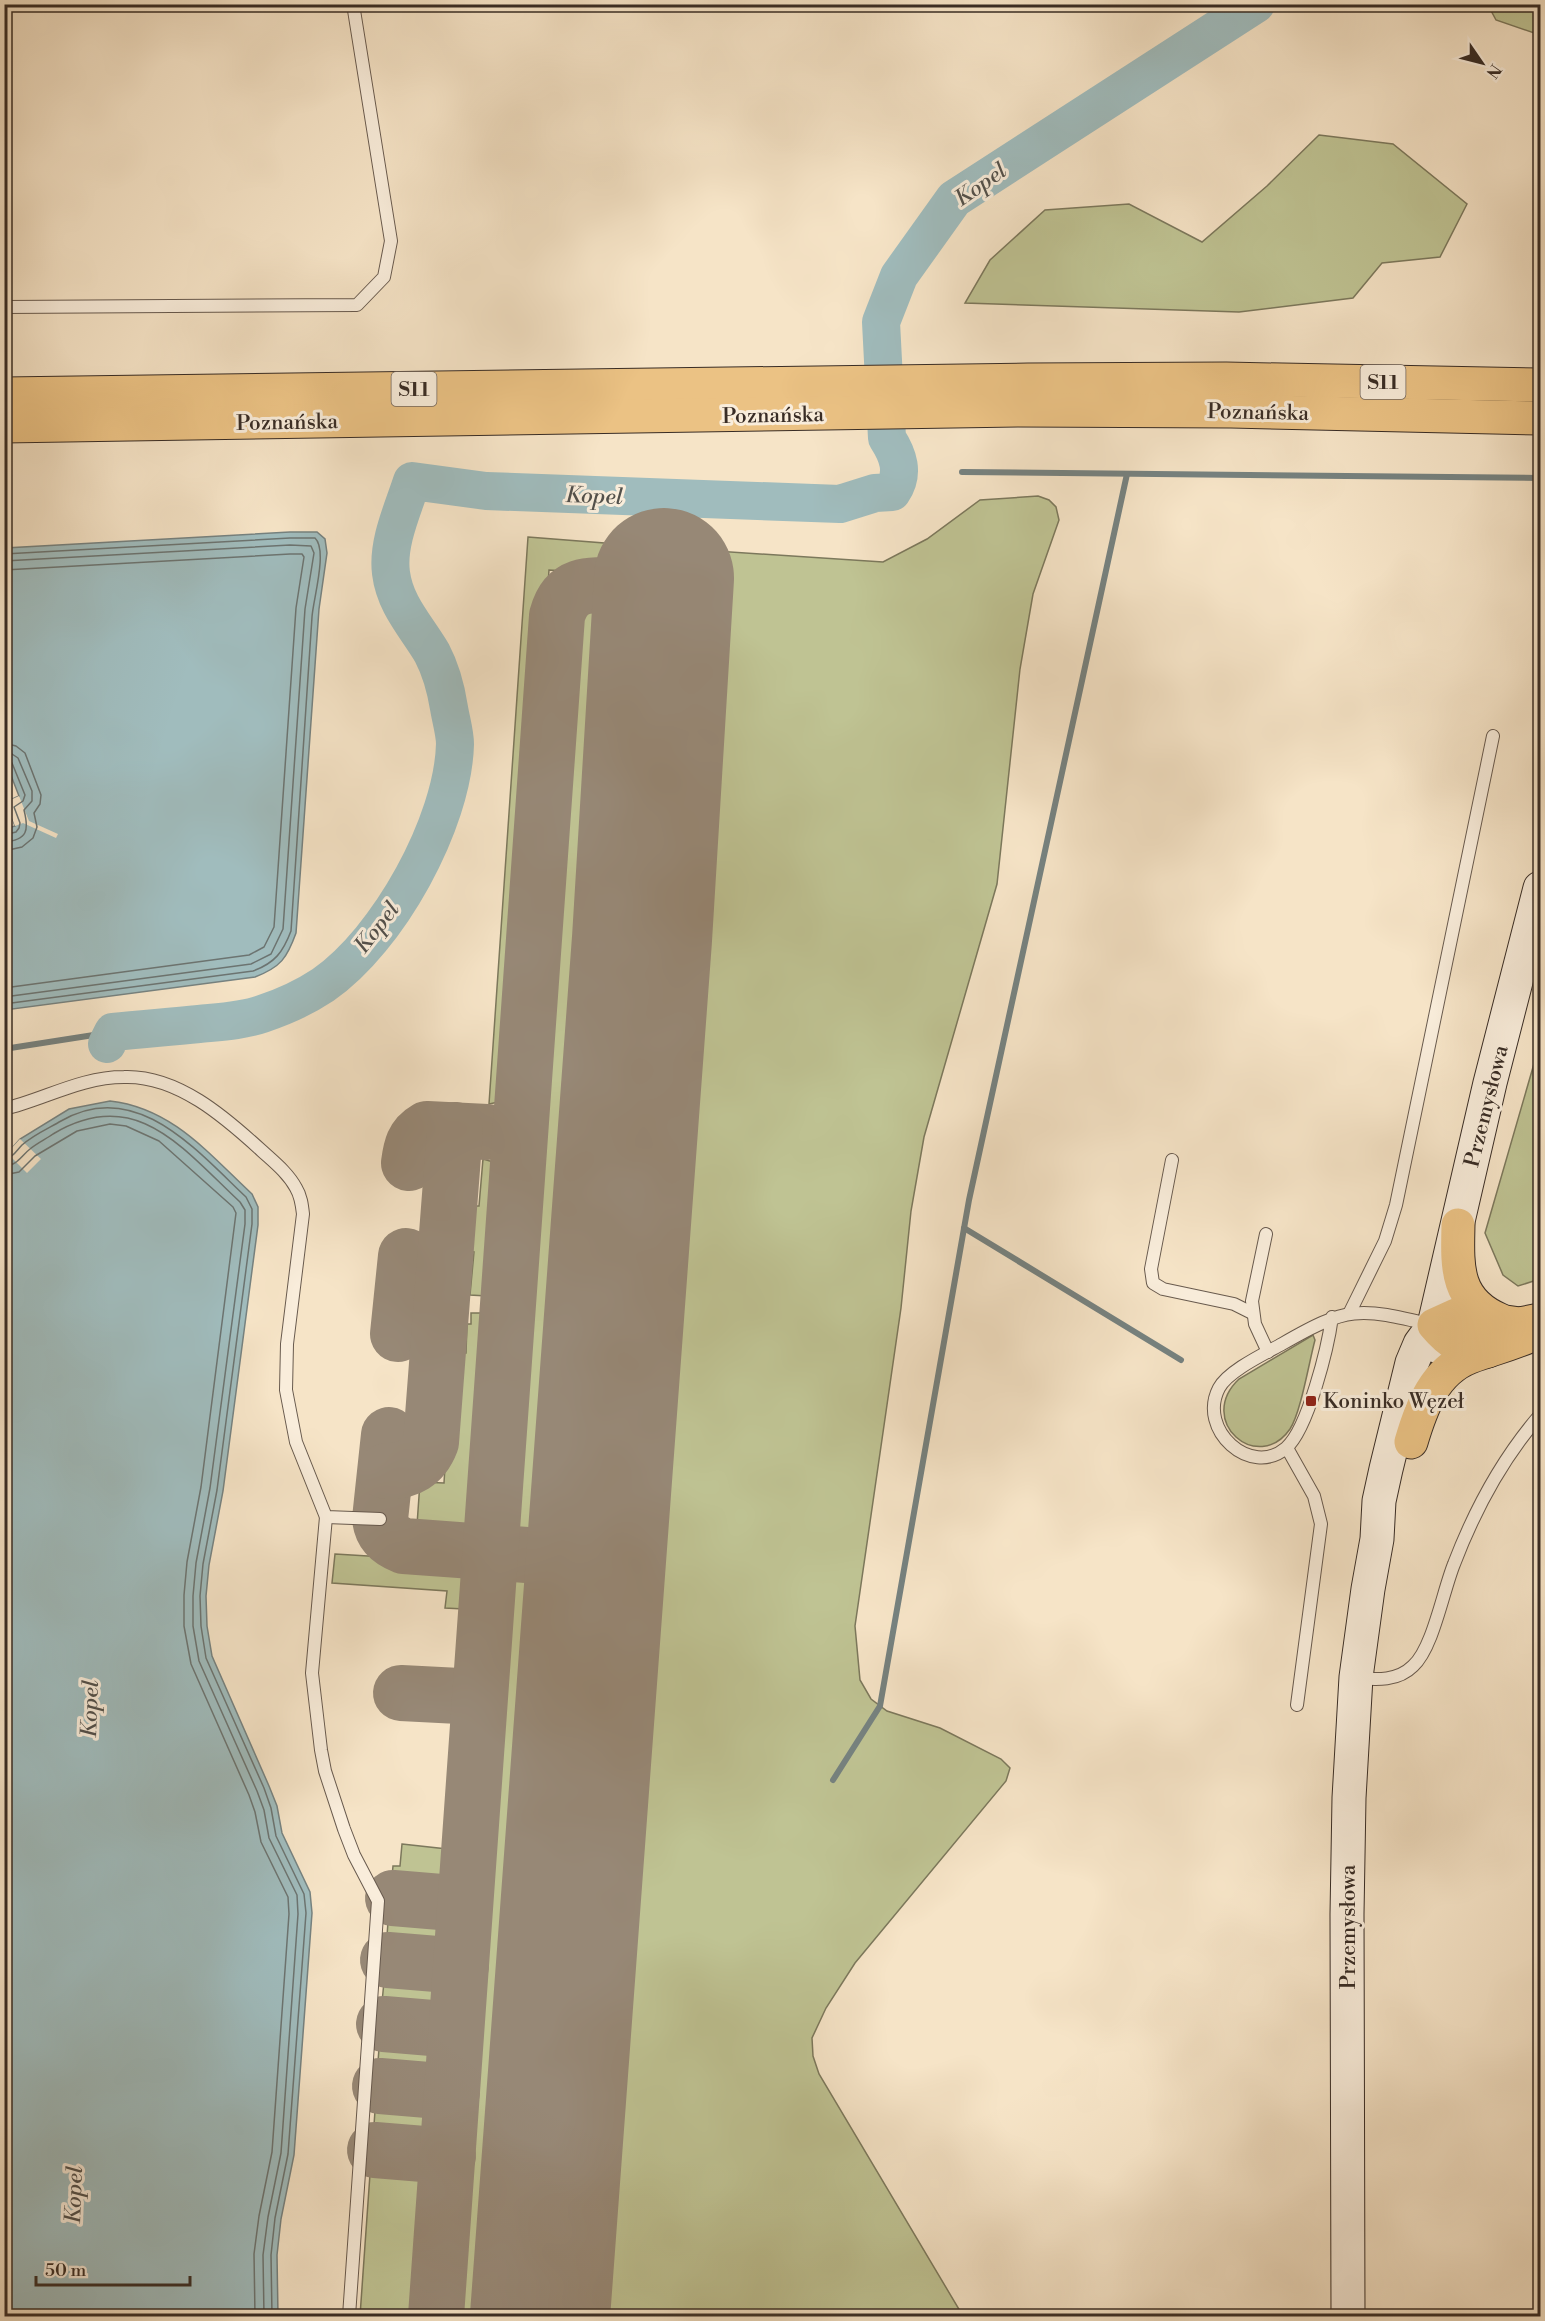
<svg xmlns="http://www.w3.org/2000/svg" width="1545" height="2321" viewBox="0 0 1545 2321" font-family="'Libre Bodoni',serif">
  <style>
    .green { fill: #bfc393; stroke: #7c785c; stroke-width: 1.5 }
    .water { fill: #a0bcbd; stroke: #768280; stroke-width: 1.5 }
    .pier { fill: #f6e4c7 }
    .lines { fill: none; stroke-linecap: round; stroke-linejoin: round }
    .shore { stroke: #6c7471; stroke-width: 1.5 }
    .stream { stroke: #768280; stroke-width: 6 }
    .river { stroke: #a0bcbd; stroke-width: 38 }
    .taxiway { stroke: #978876; stroke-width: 56 }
    .runway { stroke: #978876; stroke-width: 140 }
    .lane-casing { stroke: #685a4e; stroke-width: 14 }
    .secondary-casing { stroke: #382c25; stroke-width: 35 }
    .highway-casing { stroke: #382c25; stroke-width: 35 }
    .lane { stroke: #f9eddb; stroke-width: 12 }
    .secondary { stroke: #f9eddb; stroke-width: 33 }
    .highway { stroke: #ebc284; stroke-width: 33 }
    .poi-dot { fill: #8f2418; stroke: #f9eddb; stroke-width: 2 }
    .labels { text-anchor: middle; stroke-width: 6; stroke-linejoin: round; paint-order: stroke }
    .shield { fill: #f9eddb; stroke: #72665c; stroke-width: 1.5 }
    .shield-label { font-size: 20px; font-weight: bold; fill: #382c25 }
    .street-label { font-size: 21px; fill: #382c25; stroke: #f9eddb }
    .poi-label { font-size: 21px; fill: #382c25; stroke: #f9eddb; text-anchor: start }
    .water-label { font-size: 22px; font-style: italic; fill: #52504b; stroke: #f9eddb }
  </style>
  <rect width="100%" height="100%" fill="#f6e4c7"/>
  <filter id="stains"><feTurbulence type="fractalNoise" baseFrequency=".00333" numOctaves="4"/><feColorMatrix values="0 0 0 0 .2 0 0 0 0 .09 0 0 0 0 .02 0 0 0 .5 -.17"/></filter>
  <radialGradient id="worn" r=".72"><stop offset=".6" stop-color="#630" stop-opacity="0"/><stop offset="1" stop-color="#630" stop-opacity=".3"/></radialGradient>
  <!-- green -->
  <g class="green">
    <polygon points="1488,5 1540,5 1540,35 1496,20"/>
    <polygon points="1319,135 1393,144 1467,204 1440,257 1382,263 1353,298 1239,312 965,303 990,260 1045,210 1129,204 1202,242 1267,186"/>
    <polygon points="1038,496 1049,500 1056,507 1059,520 1033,594 1020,669 997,884 924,1137 911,1211 901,1308 855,1626 860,1680 871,1699 887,1711 940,1728 1001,1759 1010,1768 1006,1781 855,1963 826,2008 812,2038 813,2056 819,2074 963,2316 571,2316 685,734 701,550 883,562 927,539 980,500"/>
    <polygon points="528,537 642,546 636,557 622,574 549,570 512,1099 489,1104"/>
    <polygon points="594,597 621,599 635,615 569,1531 555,1544 512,1541 504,1531 570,620 580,606"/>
    <polygon points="1540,1043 1540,1279 1518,1286 1503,1275 1485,1233"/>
    <polygon points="468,1154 476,1157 472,1206 479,1206 483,1159 507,1166 497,1289 487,1296 470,1295 474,1252 460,1250"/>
    <polygon points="471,1313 484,1313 494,1323 479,1530 470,1538 425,1536 417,1525 420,1482 444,1483 452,1354 466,1353 467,1324 471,1324"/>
    <path d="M1313,1335l2,5c-6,22 -14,72 -25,89 -32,46 -95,-8 -51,-50z"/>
    <polygon points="335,1554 450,1561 449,1569 454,1567 455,1562 468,1563 476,1573 474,1600 464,1609 445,1608 447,1591 332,1583"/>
    <polygon points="512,1566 553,1569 566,1583 514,2316 448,2316 501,1575"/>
    <polygon points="402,1844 456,1850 454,1886 448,1892 391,1887 393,1866 400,1866"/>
    <polygon points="389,1908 447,1913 452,1918 450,1949 443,1955 386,1950"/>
    <polygon points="385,1971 442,1975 447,1981 446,2012 440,2018 381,2013"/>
    <polygon points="380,2034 438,2038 443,2044 442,2074 435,2081 377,2076"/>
    <polygon points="376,2096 434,2101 439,2106 437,2138 431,2144 373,2140"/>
    <polygon points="371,2160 429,2165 434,2171 424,2316 360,2316"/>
  </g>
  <!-- water -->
  <g class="water">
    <path d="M290,532h27l8,7 2,14 -8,56 -23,324c-9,25 -15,34 -41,44l-250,33 -1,-181 11,-3 -9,-24 13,-6 -14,-36v-212z"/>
    <path d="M110,1101c62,7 98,52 142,93l6,13v18l-35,266 -14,74 -3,31 1,30 5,30 57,130 8,20 5,27 28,59 2,21 -18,242 -13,64 -4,36 1,61h-273v-1160l15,-17 49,-30z"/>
  </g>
  <!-- pier -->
  <g class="pier">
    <polygon points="19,796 29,821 58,834 56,838 23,823 15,826 6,802"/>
    <polygon points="20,1139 41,1159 27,1173 7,1153"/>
  </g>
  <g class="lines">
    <!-- shore -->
    <g class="shore">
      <path d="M4,554l286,-16h25c13,12 -2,62 -3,79 -7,105 -14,210 -21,314 -8,21 -16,32 -38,40l-249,33"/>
      <polyline points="4,561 290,545 311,546 314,553 305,609 283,929 271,954 251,964 4,997"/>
      <polyline points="4,570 290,554 302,554 304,557 296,608 274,927 264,947 249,955 4,988"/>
      <polyline points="4,743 16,746 25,753 41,795 40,804 34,813 37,827 33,838 22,847 4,851"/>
      <path d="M4,752l8,2 6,4 14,33v10l-8,9c5,20 4,30 -20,32"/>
      <polyline points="4,760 12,763 25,795 23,801 14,807 20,823 19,828 16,832 4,835"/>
      <path d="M4,1159c9,-1 12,-8 18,-14 11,-10 27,-17 39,-24 75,-44 136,30 185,76l6,12v15l-35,266 -14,74 -3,32 1,30 5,32 58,130 7,20 5,28 28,58 2,19 -18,241 -13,64 -4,37 1,61"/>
      <path d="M4,1166c13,0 17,-10 26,-17 7,-6 16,-10 23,-15 83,-50 130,15 187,68l5,8v14l-35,264 -14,75 -3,33v30l6,35 58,130 7,19 5,28 28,57 1,19 -17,239 -13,64 -5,38 1,61"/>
      <polyline points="4,1175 19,1172 35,1156 77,1131 110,1124 126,1126 159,1141 233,1207 236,1213 201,1487 187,1562 184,1595 184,1626 191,1664 249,1795 255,1812 261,1842 288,1897 289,1914 272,2152 259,2216 254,2254 255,2316"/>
    </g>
    <!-- stream -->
    <g class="stream">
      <polyline points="962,472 1540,478"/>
      <polyline points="4,1049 113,1032"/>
      <polyline points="964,1228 1181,1360"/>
      <polyline points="833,1780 880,1706 969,1200 1127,474"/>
    </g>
    <!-- river -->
    <path class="river" d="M107,1044l6,-12c29,-3 57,-5 86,-8 20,-2 43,-3 63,-10 21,-7 43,-17 61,-29 65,-45 130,-162 132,-241 0,-11 -4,-24 -6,-36 -3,-19 -8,-38 -17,-55 -16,-27 -37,-48 -41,-80 -4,-30 12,-64 21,-92l74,10 354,13 35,-11 17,-1c13,-19 6,-37 -5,-54l-6,-116 18,-46 55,-77 302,-195"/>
    <!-- taxiway -->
    <g class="taxiway">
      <path d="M409,1163c2,-15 4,-26 18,-34l60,3"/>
      <polyline points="398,1334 406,1256"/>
      <path d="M389,1435l-9,84c2,15 11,22 24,27l191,14"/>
      <path d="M386,1471c22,1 37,-8 45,-29l24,-312"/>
      <polyline points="401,1693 479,1697"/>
      <polyline points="393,1898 465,1904"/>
      <polyline points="388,1960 461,1966"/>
      <polyline points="384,2024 456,2030"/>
      <polyline points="380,2086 452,2092"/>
      <polyline points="375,2150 448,2156"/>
      <path d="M436,2316l121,-1700c9,-33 31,-32 60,-30 13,1 25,0 35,10 7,7 8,17 9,26"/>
    </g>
    <!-- runway -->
    <polyline class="runway" points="540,2316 642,939 664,578"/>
    <defs>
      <g id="lane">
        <polyline points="4,307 357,305 384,277 391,241 353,4"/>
        <path d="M4,1109c41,-10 77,-32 120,-32 53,-2 101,40 138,74 12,11 26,22 34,37 5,8 6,17 7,26l-16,130 -1,46 10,52 30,75 54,2"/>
        <polyline points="1172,1160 1151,1269 1153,1283 1163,1289 1234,1304 1252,1313"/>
        <polyline points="1266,1234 1252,1301 1255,1324 1268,1352"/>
        <polyline points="1350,1312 1385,1241 1396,1205 1493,736"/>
        <path d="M1332,1317c-4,30 -24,112 -46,131 -35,30 -89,-18 -67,-60 9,-17 45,-34 63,-44 66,-38 76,-37 150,-19"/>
        <polyline points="1287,1448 1314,1496 1321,1524 1297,1705"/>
        <polyline points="326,1517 312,1673 321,1750 325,1771 344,1829 354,1855 378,1901 349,2316"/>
        <path d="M1357,1678c20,2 41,3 56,-12 20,-18 30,-75 41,-102 21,-55 48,-105 86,-149"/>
      </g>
      <g id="secondary">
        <polyline points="1436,1346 1434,1325 1490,1083 1540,888"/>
        <polyline points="1348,2316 1347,1914 1349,1798 1356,1677 1368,1589 1377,1539 1379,1501 1386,1469 1412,1363 1420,1344 1434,1325"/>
      </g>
      <g id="highway">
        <polyline points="4,394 1028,380 1226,379 1540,385"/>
        <polyline points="4,426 1018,410 1231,411 1540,418"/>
        <path d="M1458,1225c-1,42 -3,76 42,95"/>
        <path d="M1488,1351c-25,2 -39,-8 -54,-26l22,-10 64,9 20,-4"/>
        <path d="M1411,1442c10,-34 23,-71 59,-85 24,-9 48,-14 70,-26"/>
      </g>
    </defs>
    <!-- lane casing -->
    <use href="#lane" class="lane-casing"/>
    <!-- secondary casing -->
    <use href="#secondary" class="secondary-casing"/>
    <!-- highway casing -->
    <use href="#highway" class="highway-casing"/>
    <!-- lane -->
    <use href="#lane" class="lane"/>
    <!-- secondary -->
    <use href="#secondary" class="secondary"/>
    <!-- highway -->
    <use href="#highway" class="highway"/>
  </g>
  <!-- markers -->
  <rect class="poi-dot" x="1305" y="1395" width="12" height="12" rx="3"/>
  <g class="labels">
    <!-- shield labels -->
    <g class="shield">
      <rect x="1360.5" y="365" width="45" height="34" rx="4.5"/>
      <rect x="391.5" y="372" width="45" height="34" rx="4.5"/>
    </g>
    <g class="shield-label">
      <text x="1383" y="389">S11</text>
      <text x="414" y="396">S11</text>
    </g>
    <!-- street labels -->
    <g class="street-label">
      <text transform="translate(1258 412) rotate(1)" y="7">Poznańska</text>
      <text transform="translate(773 415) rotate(-1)" y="7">Poznańska</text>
      <text transform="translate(287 422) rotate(-1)" y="7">Poznańska</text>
      <text transform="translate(1486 1106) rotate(-76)" y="7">Przemysłowa</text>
      <text transform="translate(1348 1927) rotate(-90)" y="7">Przemysłowa</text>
    </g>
    <!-- poi labels -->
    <g class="poi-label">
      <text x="1323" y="1408">Koninko Węzeł</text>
    </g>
    <!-- water labels -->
    <g class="water-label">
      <text transform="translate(980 184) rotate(-35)" y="8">Kopel</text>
      <text transform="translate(594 495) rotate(2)" y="8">Kopel</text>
      <text transform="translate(376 927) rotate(-52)" y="8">Kopel</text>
      <text transform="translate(89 1709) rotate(-88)" y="8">Kopel</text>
      <text transform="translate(73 2195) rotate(-88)" y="8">Kopel</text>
    </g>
  </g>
  <!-- margin -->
  <rect width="1545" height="2321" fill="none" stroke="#f6e4c7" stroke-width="24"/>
  <rect x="6" y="6" width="1533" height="2309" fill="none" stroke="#382c25" stroke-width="3"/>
  <rect x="12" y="12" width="1521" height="2297" fill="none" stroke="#382c25" stroke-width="1.5"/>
  <!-- north arrow -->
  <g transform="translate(1482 63) rotate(125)" stroke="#f9eddb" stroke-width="4.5" paint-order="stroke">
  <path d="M0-4.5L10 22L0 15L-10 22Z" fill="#382c25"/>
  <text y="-9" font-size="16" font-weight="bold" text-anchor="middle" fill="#382c25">N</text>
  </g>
  <!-- scale -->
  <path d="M36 2276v9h154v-9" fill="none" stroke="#382c25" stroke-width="3"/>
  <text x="45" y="2276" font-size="18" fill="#382c25" stroke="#f9eddb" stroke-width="4.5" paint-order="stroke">50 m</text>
  <rect width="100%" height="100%" filter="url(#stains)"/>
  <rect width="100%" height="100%" fill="url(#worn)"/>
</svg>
